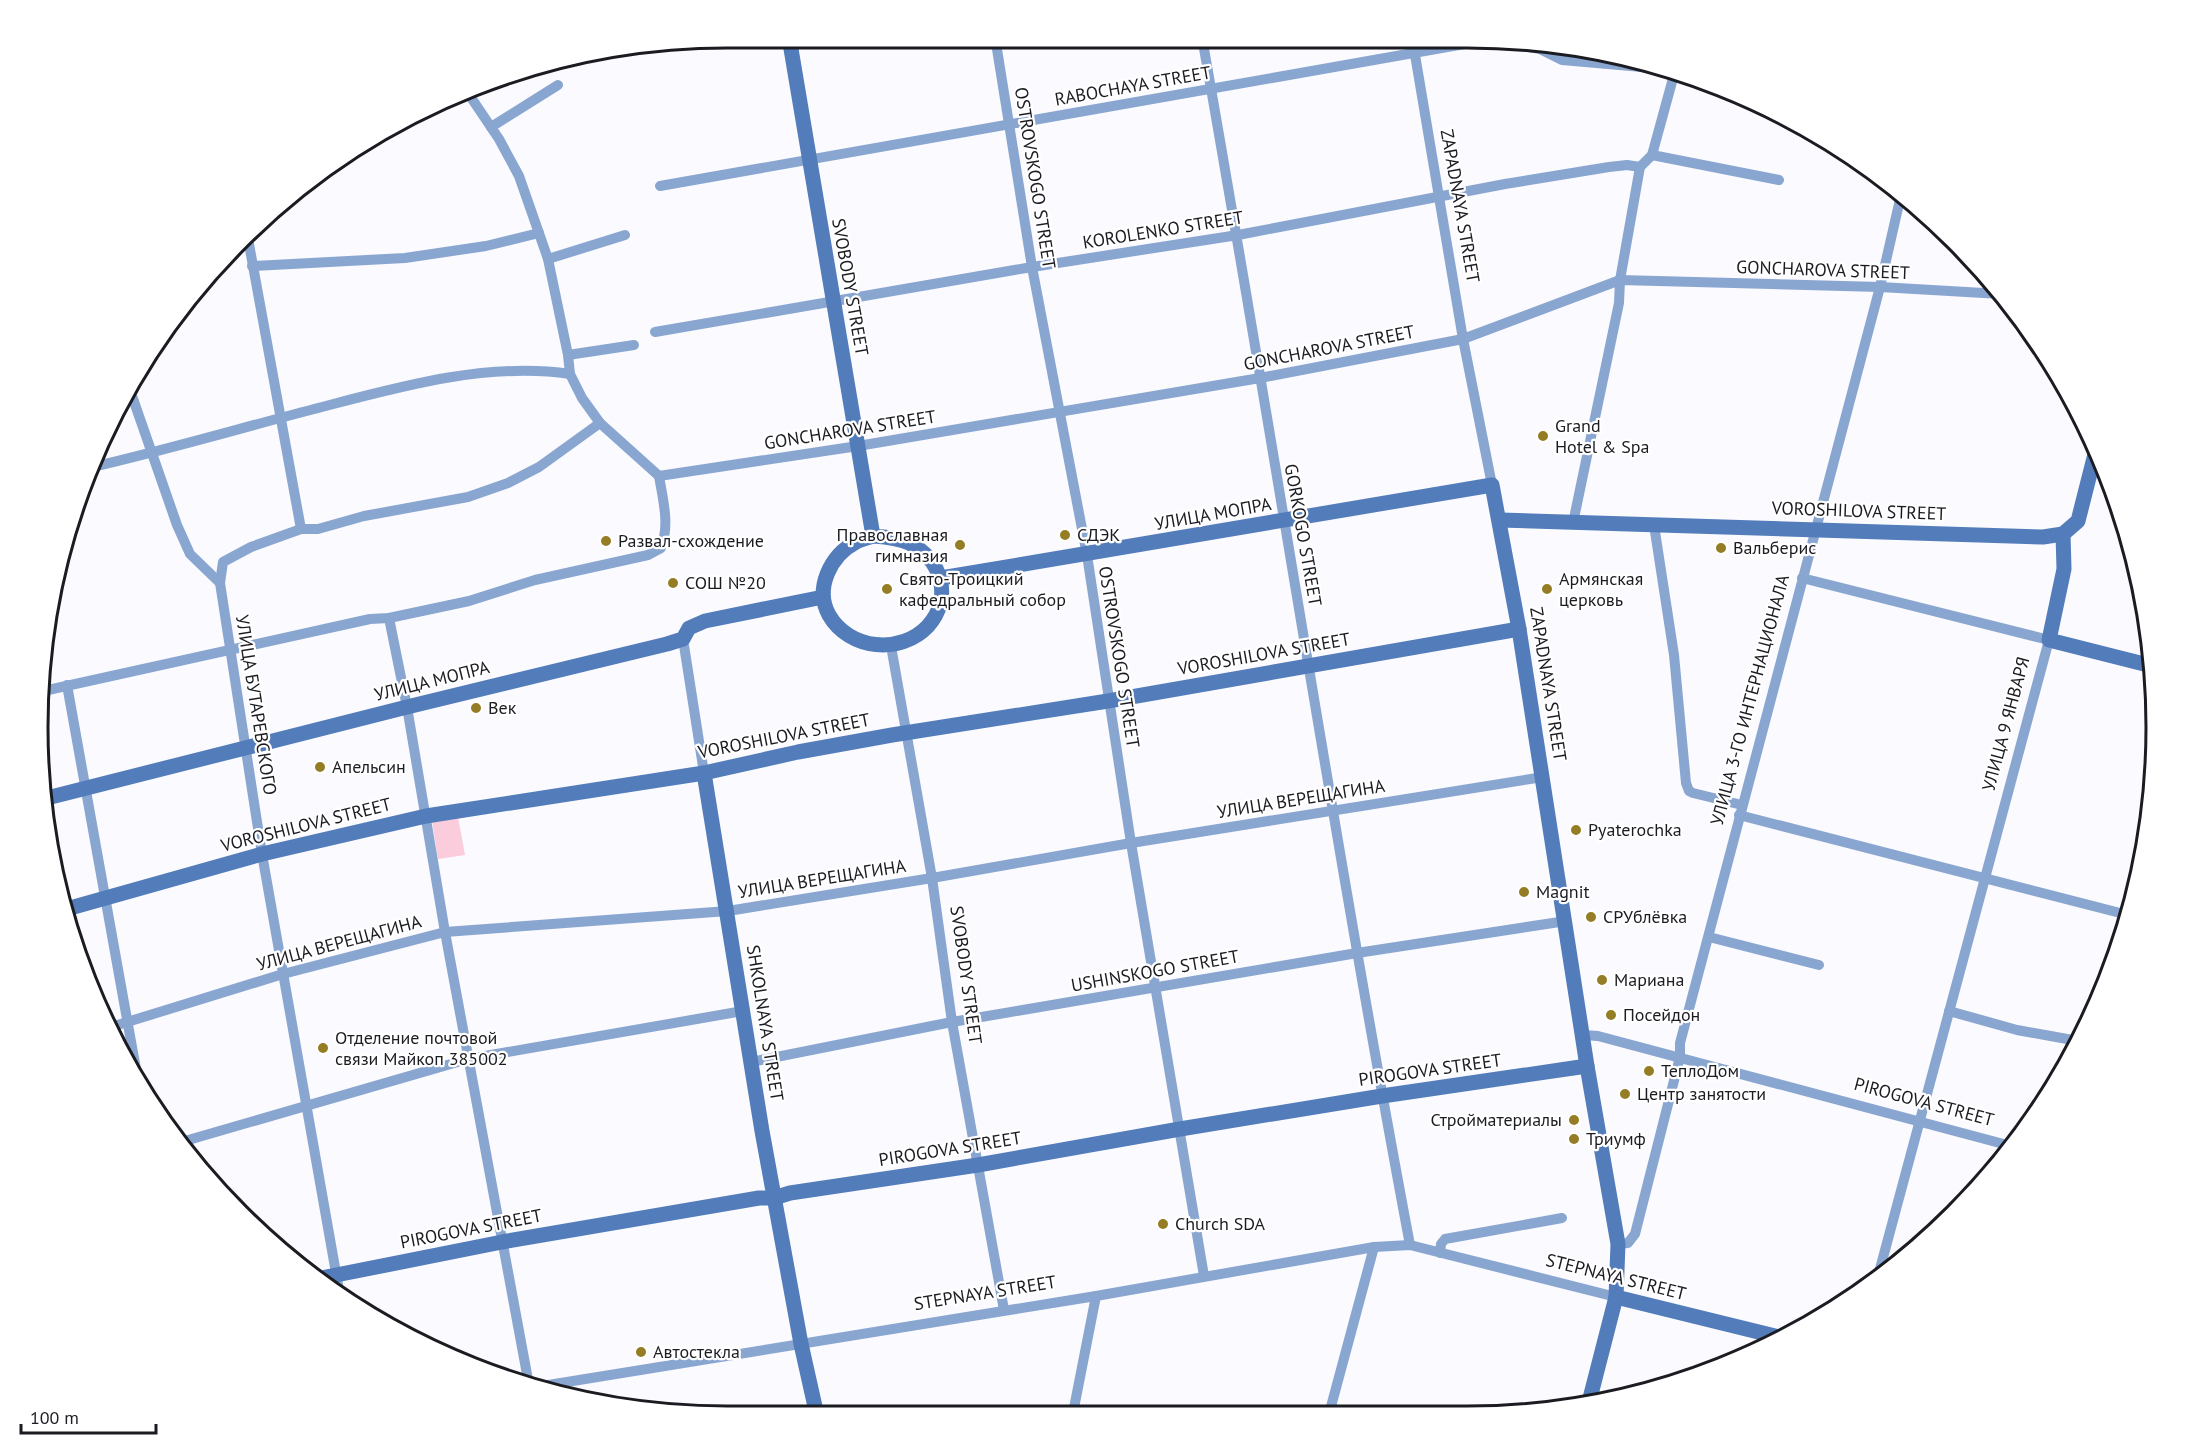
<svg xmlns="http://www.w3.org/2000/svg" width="2194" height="1454" viewBox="0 0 2194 1454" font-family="'PT Sans',sans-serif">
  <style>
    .green { fill: #faccdc }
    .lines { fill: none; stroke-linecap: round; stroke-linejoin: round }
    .street { stroke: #89a6d1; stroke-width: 10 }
    .secondary { stroke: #527cba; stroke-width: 15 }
    .poi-dot { fill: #957d25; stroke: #fff; stroke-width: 2 }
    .labels { text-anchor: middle; stroke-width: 4.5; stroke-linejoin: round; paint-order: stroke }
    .street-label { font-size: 18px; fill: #1b1b22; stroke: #fff }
    .poi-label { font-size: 18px; fill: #1b1b22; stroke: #fff; text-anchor: start }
    .rim { fill: none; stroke: #1b1b22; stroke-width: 3 }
  </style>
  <rect width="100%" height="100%" fill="#fbfafe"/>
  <!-- green -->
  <polygon class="green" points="458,817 465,855 438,859 432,821"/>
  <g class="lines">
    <!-- street -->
    <g class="street">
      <polyline points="996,43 1032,267 1087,555 1131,843 1204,1276"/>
      <path d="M1203,43c71,401 132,803 207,1202"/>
      <polyline points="1413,43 1463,339 1492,485"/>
      <polyline points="1507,43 1540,49 1562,60 1665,69"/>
      <polyline points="468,93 499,139 519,176 548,259 568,355 570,374 582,398 600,423 659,476"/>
      <polyline points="491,127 558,85"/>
      <polyline points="1652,155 1779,180"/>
      <polyline points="660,186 1470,43"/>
      <polyline points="247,233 301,529"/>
      <polyline points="548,259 625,235"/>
      <polyline points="252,266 405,258 486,246 539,233"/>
      <polyline points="655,332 1032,267 1238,235 1505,184 1609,167 1627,165 1640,167"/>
      <polyline points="568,355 634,345"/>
      <polyline points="131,393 177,525 190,554 220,583 262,854 339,1290"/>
      <path d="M88,468c79,-18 156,-41 234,-61 80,-21 166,-45 248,-33"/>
      <polyline points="659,476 858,446 1260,378 1463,339 1620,280 1880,287 2001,294"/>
      <polyline points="1573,523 1619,303 1620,280 1640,167 1652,155 1675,71"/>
      <polyline points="1654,525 1674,655 1686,783 1689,791 1693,793 1742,805"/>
      <polyline points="1802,578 2049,640 1877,1280"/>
      <polyline points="220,583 223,562 251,547 301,529 318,529 364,516 468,497 508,483 539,467 600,423"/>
      <polyline points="389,618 407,707 445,932 529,1385"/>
      <polyline points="683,639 704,773"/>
      <polyline points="891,646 932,878 952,1022 1004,1310"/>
      <polyline points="67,685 139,1086"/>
      <path d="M39,692l331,-73 19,-1 80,-17 66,-21 113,-25 13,-7c9,-23 2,-48 -2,-72"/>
      <polyline points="1739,815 2128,915"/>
      <polyline points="1709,937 1819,965"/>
      <polyline points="1949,1011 2017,1030 2078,1041"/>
      <polyline points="111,1027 283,974 445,932 728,911 932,878 1131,843 1543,777"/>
      <polyline points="1583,1035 1598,1036 2011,1146"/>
      <polyline points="751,1062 952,1022 1357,953 1566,921"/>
      <polyline points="178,1143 468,1059 743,1011"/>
      <polyline points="1618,1244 1628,1243 1635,1234 1680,1057 1680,1043 1880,287 1901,195"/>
      <polyline points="1440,1253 1441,1244 1445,1239 1562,1218"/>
      <polyline points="536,1387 1096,1296 1374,1247 1410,1245 1616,1297"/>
      <polyline points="1073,1413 1096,1296"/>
      <polyline points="1329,1414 1374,1247"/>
    </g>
    <!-- secondary -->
    <g class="secondary">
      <polyline points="790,43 873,536"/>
      <polyline points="1500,520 2043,537 2063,534"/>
      <polyline points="2063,534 2064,569 2049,640 2152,666"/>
      <polyline points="2063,534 2078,521 2096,450"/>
      <path d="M873,536c12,1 25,2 36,7 33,16 44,55 19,83 -27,29 -79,24 -99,-11 -15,-27 2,-60 27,-73 5,-3 12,-4 17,-6z"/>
      <polyline points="941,578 1492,485 1519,629 1587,1066 1618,1244 1616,1297 1589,1402"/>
      <polyline points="704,773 762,1131 801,1344 816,1411"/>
      <polyline points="43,799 407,707 667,644 683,639 689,628 705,621 823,597"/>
      <polyline points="63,910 262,854 426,816 704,773 798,752 892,735 1108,701 1519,629"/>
      <polyline points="321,1278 502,1242 759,1198 774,1198 790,1193 978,1165 1180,1129 1382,1096 1587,1066"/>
      <polyline points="1616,1297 1783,1338"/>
    </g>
  </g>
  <!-- markers -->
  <g class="poi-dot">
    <circle cx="1543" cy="436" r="6"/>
    <circle cx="1065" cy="535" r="6"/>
    <circle cx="606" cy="541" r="6"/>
    <circle cx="960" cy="545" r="6"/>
    <circle cx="1721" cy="548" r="6"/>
    <circle cx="673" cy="583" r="6"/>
    <circle cx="887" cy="589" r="6"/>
    <circle cx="1547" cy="589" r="6"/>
    <circle cx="476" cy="708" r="6"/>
    <circle cx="320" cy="767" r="6"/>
    <circle cx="1576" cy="830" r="6"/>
    <circle cx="1524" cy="892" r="6"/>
    <circle cx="1591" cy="917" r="6"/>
    <circle cx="1602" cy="980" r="6"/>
    <circle cx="1611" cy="1015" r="6"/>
    <circle cx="323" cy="1048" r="6"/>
    <circle cx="1649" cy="1071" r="6"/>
    <circle cx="1625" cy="1094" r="6"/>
    <circle cx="1574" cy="1120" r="6"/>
    <circle cx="1574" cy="1139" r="6"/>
    <circle cx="1163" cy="1224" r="6"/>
    <circle cx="641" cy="1352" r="6"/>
  </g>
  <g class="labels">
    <!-- street labels -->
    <g class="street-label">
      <text transform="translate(1133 86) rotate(-10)" y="6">RABOCHAYA STREET</text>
      <text transform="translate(1035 178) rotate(81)" y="6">OSTROVSKOGO STREET</text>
      <text transform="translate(1460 206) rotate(80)" y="6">ZAPADNAYA STREET</text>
      <text transform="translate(1163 230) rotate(-9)" y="6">KOROLENKO STREET</text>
      <text transform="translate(1823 270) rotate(2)" y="6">GONCHAROVA STREET</text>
      <text transform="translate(850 287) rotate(80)" y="6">SVOBODY STREET</text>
      <text transform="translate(1329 348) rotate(-11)" y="6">GONCHAROVA STREET</text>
      <text transform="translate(850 430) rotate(-9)" y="6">GONCHAROVA STREET</text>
      <text transform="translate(1859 511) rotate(2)" y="6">VOROSHILOVA STREET</text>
      <text transform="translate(1213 514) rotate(-10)" y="6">УЛИЦА МОПРА</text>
      <text transform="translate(1303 535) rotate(80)" y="6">GORKOGO STREET</text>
      <text transform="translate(1264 654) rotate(-10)" y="6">VOROSHILOVA STREET</text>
      <text transform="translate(1119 657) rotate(81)" y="6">OSTROVSKOGO STREET</text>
      <text transform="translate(432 681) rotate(-14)" y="6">УЛИЦА МОПРА</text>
      <text transform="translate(1548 684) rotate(81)" y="6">ZAPADNAYA STREET</text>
      <text transform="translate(1750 700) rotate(-75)" y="6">УЛИЦА 3-ГО ИНТЕРНАЦИОНАЛА</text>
      <text transform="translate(256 705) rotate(81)" y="6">УЛИЦА БУТАРЕВСКОГО</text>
      <text transform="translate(2006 724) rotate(-75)" y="6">УЛИЦА 9 ЯНВАРЯ</text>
      <text transform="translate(784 736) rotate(-11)" y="6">VOROSHILOVA STREET</text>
      <text transform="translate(1301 799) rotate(-9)" y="6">УЛИЦА ВЕРЕЩАГИНА</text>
      <text transform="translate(306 825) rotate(-14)" y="6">VOROSHILOVA STREET</text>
      <text transform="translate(822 879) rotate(-9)" y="6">УЛИЦА ВЕРЕЩАГИНА</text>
      <text transform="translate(339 943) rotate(-15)" y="6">УЛИЦА ВЕРЕЩАГИНА</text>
      <text transform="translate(1155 971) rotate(-10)" y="6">USHINSKOGO STREET</text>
      <text transform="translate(966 975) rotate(82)" y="6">SVOBODY STREET</text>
      <text transform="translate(765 1023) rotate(81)" y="6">SHKOLNAYA STREET</text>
      <text transform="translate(1430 1070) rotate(-8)" y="6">PIROGOVA STREET</text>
      <text transform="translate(1924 1102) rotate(15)" y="6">PIROGOVA STREET</text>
      <text transform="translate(950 1149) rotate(-9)" y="6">PIROGOVA STREET</text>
      <text transform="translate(471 1229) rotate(-11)" y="6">PIROGOVA STREET</text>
      <text transform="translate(1616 1277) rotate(14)" y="6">STEPNAYA STREET</text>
      <text transform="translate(985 1293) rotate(-9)" y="6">STEPNAYA STREET</text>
    </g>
    <!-- poi labels -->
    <g class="poi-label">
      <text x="1555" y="432">Grand<tspan x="1555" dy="21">Hotel &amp; Spa</tspan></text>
      <text x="948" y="541" text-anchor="end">Православная<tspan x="948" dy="21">гимназия</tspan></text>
      <text x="1077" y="541">СДЭК</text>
      <text x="618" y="547">Развал-схождение</text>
      <text x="1733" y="554">Вальберис</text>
      <text x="899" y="585">Свято-Троицкий<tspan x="899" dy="21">кафедральный собор</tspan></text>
      <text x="1559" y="585">Армянская<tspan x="1559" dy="21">церковь</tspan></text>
      <text x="685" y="589">СОШ №20</text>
      <text x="488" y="714">Век</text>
      <text x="332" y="773">Апельсин</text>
      <text x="1588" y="836">Pyaterochka</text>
      <text x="1536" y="898">Magnit</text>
      <text x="1603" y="923">СРУблёвка</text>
      <text x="1614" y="986">Мариана</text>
      <text x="1623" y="1021">Посейдон</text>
      <text x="335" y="1044">Отделение почтовой<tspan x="335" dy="21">связи Майкоп 385002</tspan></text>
      <text x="1661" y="1077">ТеплоДом</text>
      <text x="1637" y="1100">Центр занятости</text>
      <text x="1562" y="1126" text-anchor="end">Стройматериалы</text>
      <text x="1586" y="1145">Триумф</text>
      <text x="1175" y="1230">Church SDA</text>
      <text x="653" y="1358">Автостекла</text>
    </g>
  </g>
  <!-- crop -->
  <path d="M0 0H2194V1454H0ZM727 48H1467A679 679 0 0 1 2146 727V727A679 679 0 0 1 1467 1406H727A679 679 0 0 1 48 727V727A679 679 0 0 1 727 48Z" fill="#fff" fill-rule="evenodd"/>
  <path class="rim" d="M727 48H1467A679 679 0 0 1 2146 727V727A679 679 0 0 1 1467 1406H727A679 679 0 0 1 48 727V727A679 679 0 0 1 727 48Z"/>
  <!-- scale -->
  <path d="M21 1424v9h135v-9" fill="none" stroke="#1b1b22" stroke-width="3"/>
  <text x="30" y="1424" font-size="18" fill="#1b1b22" stroke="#ffffff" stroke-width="4.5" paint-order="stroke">100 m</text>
</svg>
